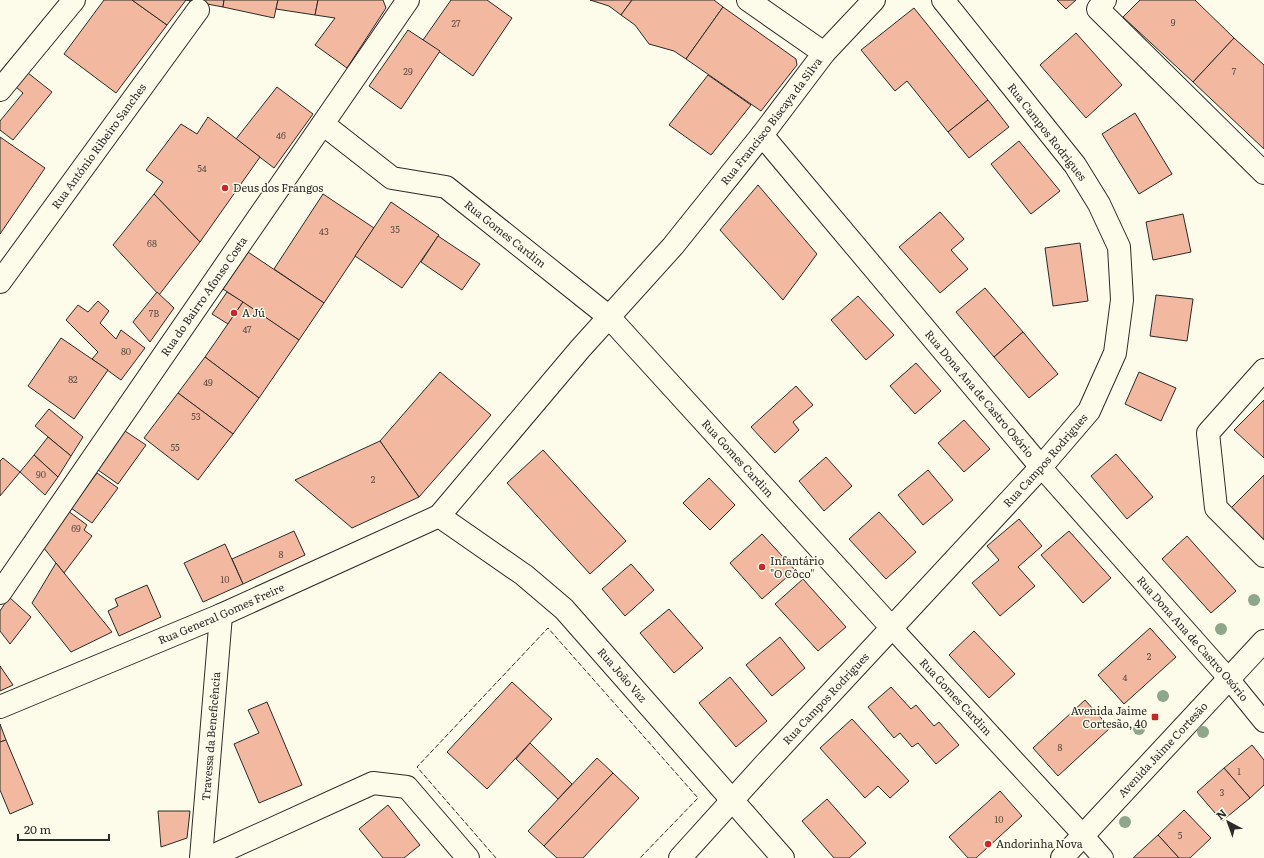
<svg xmlns="http://www.w3.org/2000/svg" width="1264" height="858" viewBox="0 0 1264 858" font-family="Literata,serif">
  <style>
    .building { fill: #f2b8a0; stroke: #2b2b2b }
    .lines { fill: none; stroke-linecap: round; stroke-linejoin: round }
    .pedestrian-casing { stroke: #2b2b2b; stroke-width: 22 }
    .minor-casing { stroke: #2b2b2b; stroke-width: 24 }
    .secondary-casing { stroke: #2b2b2b; stroke-width: 24 }
    .pedestrian { stroke: #fdfbea; stroke-width: 20 }
    .minor { stroke: #fdfbea; stroke-width: 22 }
    .secondary { stroke: #fdfbea; stroke-width: 22 }
    .fence { stroke: #2b2b2b; stroke-width: 1; stroke-dasharray: 5 2; stroke-linecap: butt }
    .tree { fill: #8ea78a }
    .poi-dot { fill: #c62828; stroke: #fdfbea; stroke-width: 1.5 }
    .labels { text-anchor: middle; stroke-width: 3; stroke-linejoin: round; paint-order: stroke }
    .number-label { font-size: 9px; fill: #5d4e48 }
    .street-label { font-size: 11px; fill: #2b2b2b; stroke: #fdfbea }
    .poi-label { font-size: 11px; fill: #2b2b2b; stroke: #fdfbea; text-anchor: start }
  </style>
  <rect width="100%" height="100%" fill="#fdfbea"/>
  <!-- building -->
  <g class="building">
    <polygon points="104,0 132,0 167,25 116,93 64,54"/>
    <polygon points="132,0 224,0 223,7 186,0 167,25"/>
    <polygon points="224,0 278,0 274,18 223,7"/>
    <polygon points="278,0 318,0 315,15 276,9"/>
    <polygon points="318,0 383,0 386,8 347,68 315,45 335,18 315,15"/>
    <polygon points="451,0 487,0 512,18 473,76 423,40"/>
    <polygon points="590,0 632,0 621,15 609,6"/>
    <polygon points="632,0 714,0 723,7 686,59 674,51 649,44 635,25 621,15"/>
    <polygon points="1057,0 1076,0 1066,9"/>
    <polygon points="1140,0 1195,0 1234,38 1193,82 1123,17"/>
    <polygon points="723,7 796,59 797,65 793,70 761,111 686,59"/>
    <polygon points="914,8 988,100 948,132 907,81 895,91 861,50"/>
    <polygon points="408,30 440,51 401,109 369,86"/>
    <polygon points="1076,33 1122,85 1086,118 1040,65"/>
    <polygon points="1234,38 1264,65 1264,149 1193,82"/>
    <polygon points="28,73 52,92 13,140 0,130 0,121 23,93 16,87"/>
    <polygon points="708,75 751,105 711,155 669,125"/>
    <polygon points="277,87 313,114 274,168 236,139"/>
    <polygon points="988,100 1009,127 969,158 948,132"/>
    <polygon points="1135,113 1172,174 1139,194 1102,134"/>
    <polygon points="208,117 260,157 200,242 154,194 163,182 146,170 181,124 197,134"/>
    <polygon points="0,137 45,168 0,234"/>
    <polygon points="1019,141 1060,191 1031,214 991,164"/>
    <polygon points="758,185 817,254 783,300 720,230"/>
    <polygon points="154,194 200,242 159,295 113,245"/>
    <polygon points="323,194 374,228 324,303 274,269"/>
    <polygon points="391,202 439,235 402,288 355,256"/>
    <polygon points="940,212 964,239 951,250 968,269 940,293 899,247"/>
    <polygon points="1183,214 1191,252 1153,260 1146,222"/>
    <polygon points="438,236 480,264 462,290 421,262"/>
    <polygon points="1080,243 1088,301 1053,306 1045,248"/>
    <polygon points="248,252 324,303 299,340 223,289"/>
    <polygon points="985,288 1023,332 994,357 956,312"/>
    <polygon points="157,292 174,308 150,342 133,322"/>
    <polygon points="227,292 243,302 228,324 212,314"/>
    <polygon points="1156,295 1193,299 1187,341 1150,336"/>
    <polygon points="858,296 894,335 866,360 831,320"/>
    <polygon points="98,301 109,311 100,323 116,339 121,330 145,348 121,380 92,359 98,352 66,320 78,305 88,312"/>
    <polygon points="243,302 299,340 259,398 205,357"/>
    <polygon points="1023,332 1058,374 1029,398 994,357"/>
    <polygon points="61,338 108,370 74,419 28,386"/>
    <polygon points="205,357 259,398 233,434 178,393"/>
    <polygon points="916,363 941,391 915,414 890,386"/>
    <polygon points="440,372 491,415 419,497 380,441"/>
    <polygon points="1139,372 1176,388 1161,421 1125,404"/>
    <polygon points="796,386 813,405 793,422 799,430 775,453 751,427"/>
    <polygon points="178,393 233,434 198,480 144,438"/>
    <polygon points="1264,400 1264,458 1234,430"/>
    <polygon points="49,409 83,437 71,456 35,426"/>
    <polygon points="964,420 990,449 964,472 938,443"/>
    <polygon points="125,431 146,445 118,484 98,470"/>
    <polygon points="48,437 71,456 58,477 34,455"/>
    <polygon points="380,441 419,497 352,528 295,480"/>
    <polygon points="543,450 626,541 590,574 507,483"/>
    <polygon points="1116,454 1153,497 1127,519 1091,476"/>
    <polygon points="34,455 58,477 45,495 20,472"/>
    <polygon points="826,457 852,486 824,511 799,481"/>
    <polygon points="3,458 20,472 0,496 0,461"/>
    <polygon points="928,470 953,500 923,525 898,495"/>
    <polygon points="97,473 118,488 92,523 71,508"/>
    <polygon points="1264,475 1264,543 1229,510"/>
    <polygon points="709,478 735,505 710,530 683,503"/>
    <polygon points="68,511 87,525 84,530 92,536 64,573 43,547"/>
    <polygon points="879,512 916,552 886,579 849,539"/>
    <polygon points="1019,519 1042,546 1018,567 1035,586 1000,616 972,583 999,560 987,546"/>
    <polygon points="294,531 305,555 243,584 232,559"/>
    <polygon points="1069,531 1111,578 1083,603 1041,555"/>
    <polygon points="762,534 795,570 762,599 730,563"/>
    <polygon points="1187,536 1236,591 1211,613 1162,559"/>
    <polygon points="225,544 243,584 203,602 184,563"/>
    <polygon points="56,563 112,632 71,652 32,603"/>
    <polygon points="631,564 654,590 625,616 602,589"/>
    <polygon points="803,579 846,627 818,651 775,604"/>
    <polygon points="147,585 161,617 119,636 108,611 118,606 115,599"/>
    <polygon points="9,597 31,617 10,644 0,631 0,611"/>
    <polygon points="669,609 703,648 674,673 640,633"/>
    <polygon points="1150,628 1176,657 1124,704 1098,675"/>
    <polygon points="974,631 1015,674 989,698 949,655"/>
    <polygon points="780,637 805,668 772,696 746,665"/>
    <polygon points="0,666 13,685 0,691"/>
    <polygon points="730,677 767,721 736,747 699,703"/>
    <polygon points="512,682 552,719 487,789 447,752"/>
    <polygon points="891,687 911,709 916,705 934,726 939,722 959,745 936,764 918,743 912,747 900,733 894,738 868,707"/>
    <polygon points="1085,700 1110,728 1058,776 1033,748"/>
    <polygon points="267,702 302,785 259,803 234,744 259,733 248,710"/>
    <polygon points="852,719 909,781 890,798 878,786 865,798 820,748"/>
    <polygon points="0,724 6,740 0,742"/>
    <polygon points="6,740 33,804 10,814 0,790 0,742"/>
    <polygon points="530,743 572,784 558,799 516,759"/>
    <polygon points="1252,745 1264,760 1264,785 1250,798 1224,768"/>
    <polygon points="597,758 613,773 544,846 528,831"/>
    <polygon points="1224,768 1250,798 1222,821 1197,792"/>
    <polygon points="613,773 639,798 583,858 557,858 544,846"/>
    <polygon points="1000,791 1022,816 976,858 968,858 949,837"/>
    <polygon points="827,799 866,843 849,858 834,858 802,821"/>
    <polygon points="388,805 420,845 404,858 383,858 359,829"/>
    <polygon points="1184,810 1211,838 1190,858 1179,858 1158,835"/>
    <polygon points="158,811 190,811 187,838 161,847"/>
    <polygon points="1158,835 1179,858 1133,858"/>
  </g>
  <g class="lines">
    <defs>
      <g id="pedestrian">
        <path id="s1" d="M1041,467l188,212 35,43"/>
        <path id="s2" d="M892,628l191,207 20,23"/>
      </g>
      <g id="minor">
        <polyline points="748,0 824,53"/>
        <polyline points="1105,0 1098,9 1264,173"/>
        <polyline points="0,90 74,0"/>
        <path id="s3" d="M323,124l69,54 54,9 162,129 284,312"/>
        <path id="s4" d="M762,135l279,332"/>
        <path id="s5" d="M0,282l198,-272"/>
        <polyline points="1264,370 1208,433 1216,508 1264,556"/>
        <path id="s6" d="M439,516l85,59 40,34 219,249"/>
        <path id="s7" d="M0,593l408,-593"/>
        <path id="s8" d="M0,707l221,-92 218,-99 141,-167 93,-103 89,-111 62,-82 50,-53"/>
        <path id="s9" d="M201,858l20,-243"/>
        <polyline points="208,858 373,783 407,787 468,858"/>
        <path id="s10" d="M680,858l86,-95 275,-296 48,-56 26,-58 7,-53 -3,-53 -20,-43 -24,-39 -132,-165"/>
      </g>
      <g id="secondary">
        <path id="s11" d="M1062,858l202,-217"/>
      </g>
    </defs>
    <!-- pedestrian casing -->
    <use href="#pedestrian" class="pedestrian-casing"/>
    <!-- minor casing -->
    <use href="#minor" class="minor-casing"/>
    <!-- secondary casing -->
    <use href="#secondary" class="secondary-casing"/>
    <!-- pedestrian -->
    <use href="#pedestrian" class="pedestrian"/>
    <!-- minor -->
    <use href="#minor" class="minor"/>
    <!-- secondary -->
    <use href="#secondary" class="secondary"/>
    <!-- fence -->
    <polyline class="fence" points="496,858 417,767 548,628 698,798 640,858"/>
  </g>
  <!-- trees -->
  <g class="tree">
    <circle cx="1254" cy="600" r="6"/>
    <circle cx="1221" cy="629" r="6"/>
    <circle cx="1163" cy="696" r="6"/>
    <circle cx="1139" cy="729" r="6"/>
    <circle cx="1203" cy="732" r="6"/>
    <circle cx="1125" cy="822" r="6"/>
  </g>
  <!-- markers -->
  <g class="poi-dot">
    <circle cx="225" cy="188" r="4"/>
    <circle cx="234" cy="313" r="4"/>
    <circle cx="762" cy="567" r="4"/>
    <rect x="1151" y="713" width="8" height="8" rx="2"/>
    <circle cx="988" cy="844" r="4"/>
  </g>
  <g class="labels">
    <!-- number labels -->
    <g class="number-label">
      <text x="1173" y="26">9</text>
      <text x="456" y="27">27</text>
      <text x="408" y="75">29</text>
      <text x="1234" y="75">7</text>
      <text x="281" y="139">46</text>
      <text x="202" y="172">54</text>
      <text x="395" y="233">35</text>
      <text x="324" y="235">43</text>
      <text x="152" y="247">68</text>
      <text x="154" y="317">7B</text>
      <text x="247" y="333">47</text>
      <text x="126" y="355">80</text>
      <text x="73" y="383">82</text>
      <text x="208" y="386">49</text>
      <text x="196" y="420">53</text>
      <text x="175" y="451">55</text>
      <text x="41" y="478">90</text>
      <text x="373" y="483">2</text>
      <text x="76" y="532">69</text>
      <text x="281" y="558">8</text>
      <text x="225" y="583">10</text>
      <text x="1149" y="660">2</text>
      <text x="1125" y="681">4</text>
      <text x="1060" y="751">8</text>
      <text x="1239" y="775">1</text>
      <text x="1222" y="796">3</text>
      <text x="999" y="823">10</text>
      <text x="1180" y="839">5</text>
    </g>
    <!-- street labels -->
    <g class="street-label">
      <text dy="4" stroke="none"><textPath href="#s8" startOffset="995">Rua Francisco Biscaya da Silva</textPath></text>
      <text transform="translate(1047 132) rotate(52)" y="4">Rua Campos Rodrigues</text>
      <text dy="4" stroke="none"><textPath href="#s5" startOffset="168">Rua António Ribeiro Sanches</textPath></text>
      <text dy="4" stroke="none"><textPath href="#s3" startOffset="218">Rua Gomes Cardim</textPath></text>
      <text dy="4" stroke="none"><textPath href="#s7" startOffset="360">Rua do Bairro Afonso Costa</textPath></text>
      <text dy="4" stroke="none"><textPath href="#s4" startOffset="338">Rua Dona Ana de Castro Osório</textPath></text>
      <text dy="4" stroke="none"><textPath href="#s3" startOffset="542">Rua Gomes Cardim</textPath></text>
      <text dy="4" stroke="none"><textPath href="#s10" startOffset="540">Rua Campos Rodrigues</textPath></text>
      <text dy="4" stroke="none"><textPath href="#s8" startOffset="240">Rua General Gomes Freire</textPath></text>
      <text dy="4" stroke="none"><textPath href="#s1" startOffset="229">Rua Dona Ana de Castro Osório</textPath></text>
      <text dy="4" stroke="none"><textPath href="#s6" startOffset="244">Rua João Vaz</textPath></text>
      <text dy="4" stroke="none"><textPath href="#s2" startOffset="94">Rua Gomes Cardim</textPath></text>
      <text dy="4" stroke="none"><textPath href="#s10" startOffset="216">Rua Campos Rodrigues</textPath></text>
      <text dy="4" stroke="none"><textPath href="#s9" startOffset="122">Travessa da Beneficência</textPath></text>
      <text dy="4" stroke="none"><textPath href="#s11" startOffset="148">Avenida Jaime Cortesão</textPath></text>
    </g>
    <!-- poi labels -->
    <g class="poi-label">
      <text x="233" y="192">Deus dos Frangos</text>
      <text x="242" y="317">A Jú</text>
      <text x="770" y="565">Infantário<tspan x="770" dy="13">"O Côco"</tspan></text>
      <text x="1147" y="715" text-anchor="end">Avenida Jaime<tspan x="1147" dy="13">Cortesão, 40</tspan></text>
      <text x="996" y="848">Andorinha Nova</text>
    </g>
  </g>
  <!-- north arrow -->
  <g transform="translate(1228 822) rotate(319)" stroke="#fdfbea" stroke-width="3" paint-order="stroke">
  <path d="M0-3L7 15L0 10L-7 15Z" fill="#2b2b2b"/>
  <text y="-6" font-size="11" font-weight="bold" text-anchor="middle" fill="#2b2b2b">N</text>
  </g>
  <!-- scale -->
  <path d="M18 834v6h91v-6" fill="none" stroke="#2b2b2b" stroke-width="2"/>
  <text x="24" y="834" font-size="12" fill="#2b2b2b" stroke="#fdfbea" stroke-width="3" paint-order="stroke">20 m</text>
</svg>
